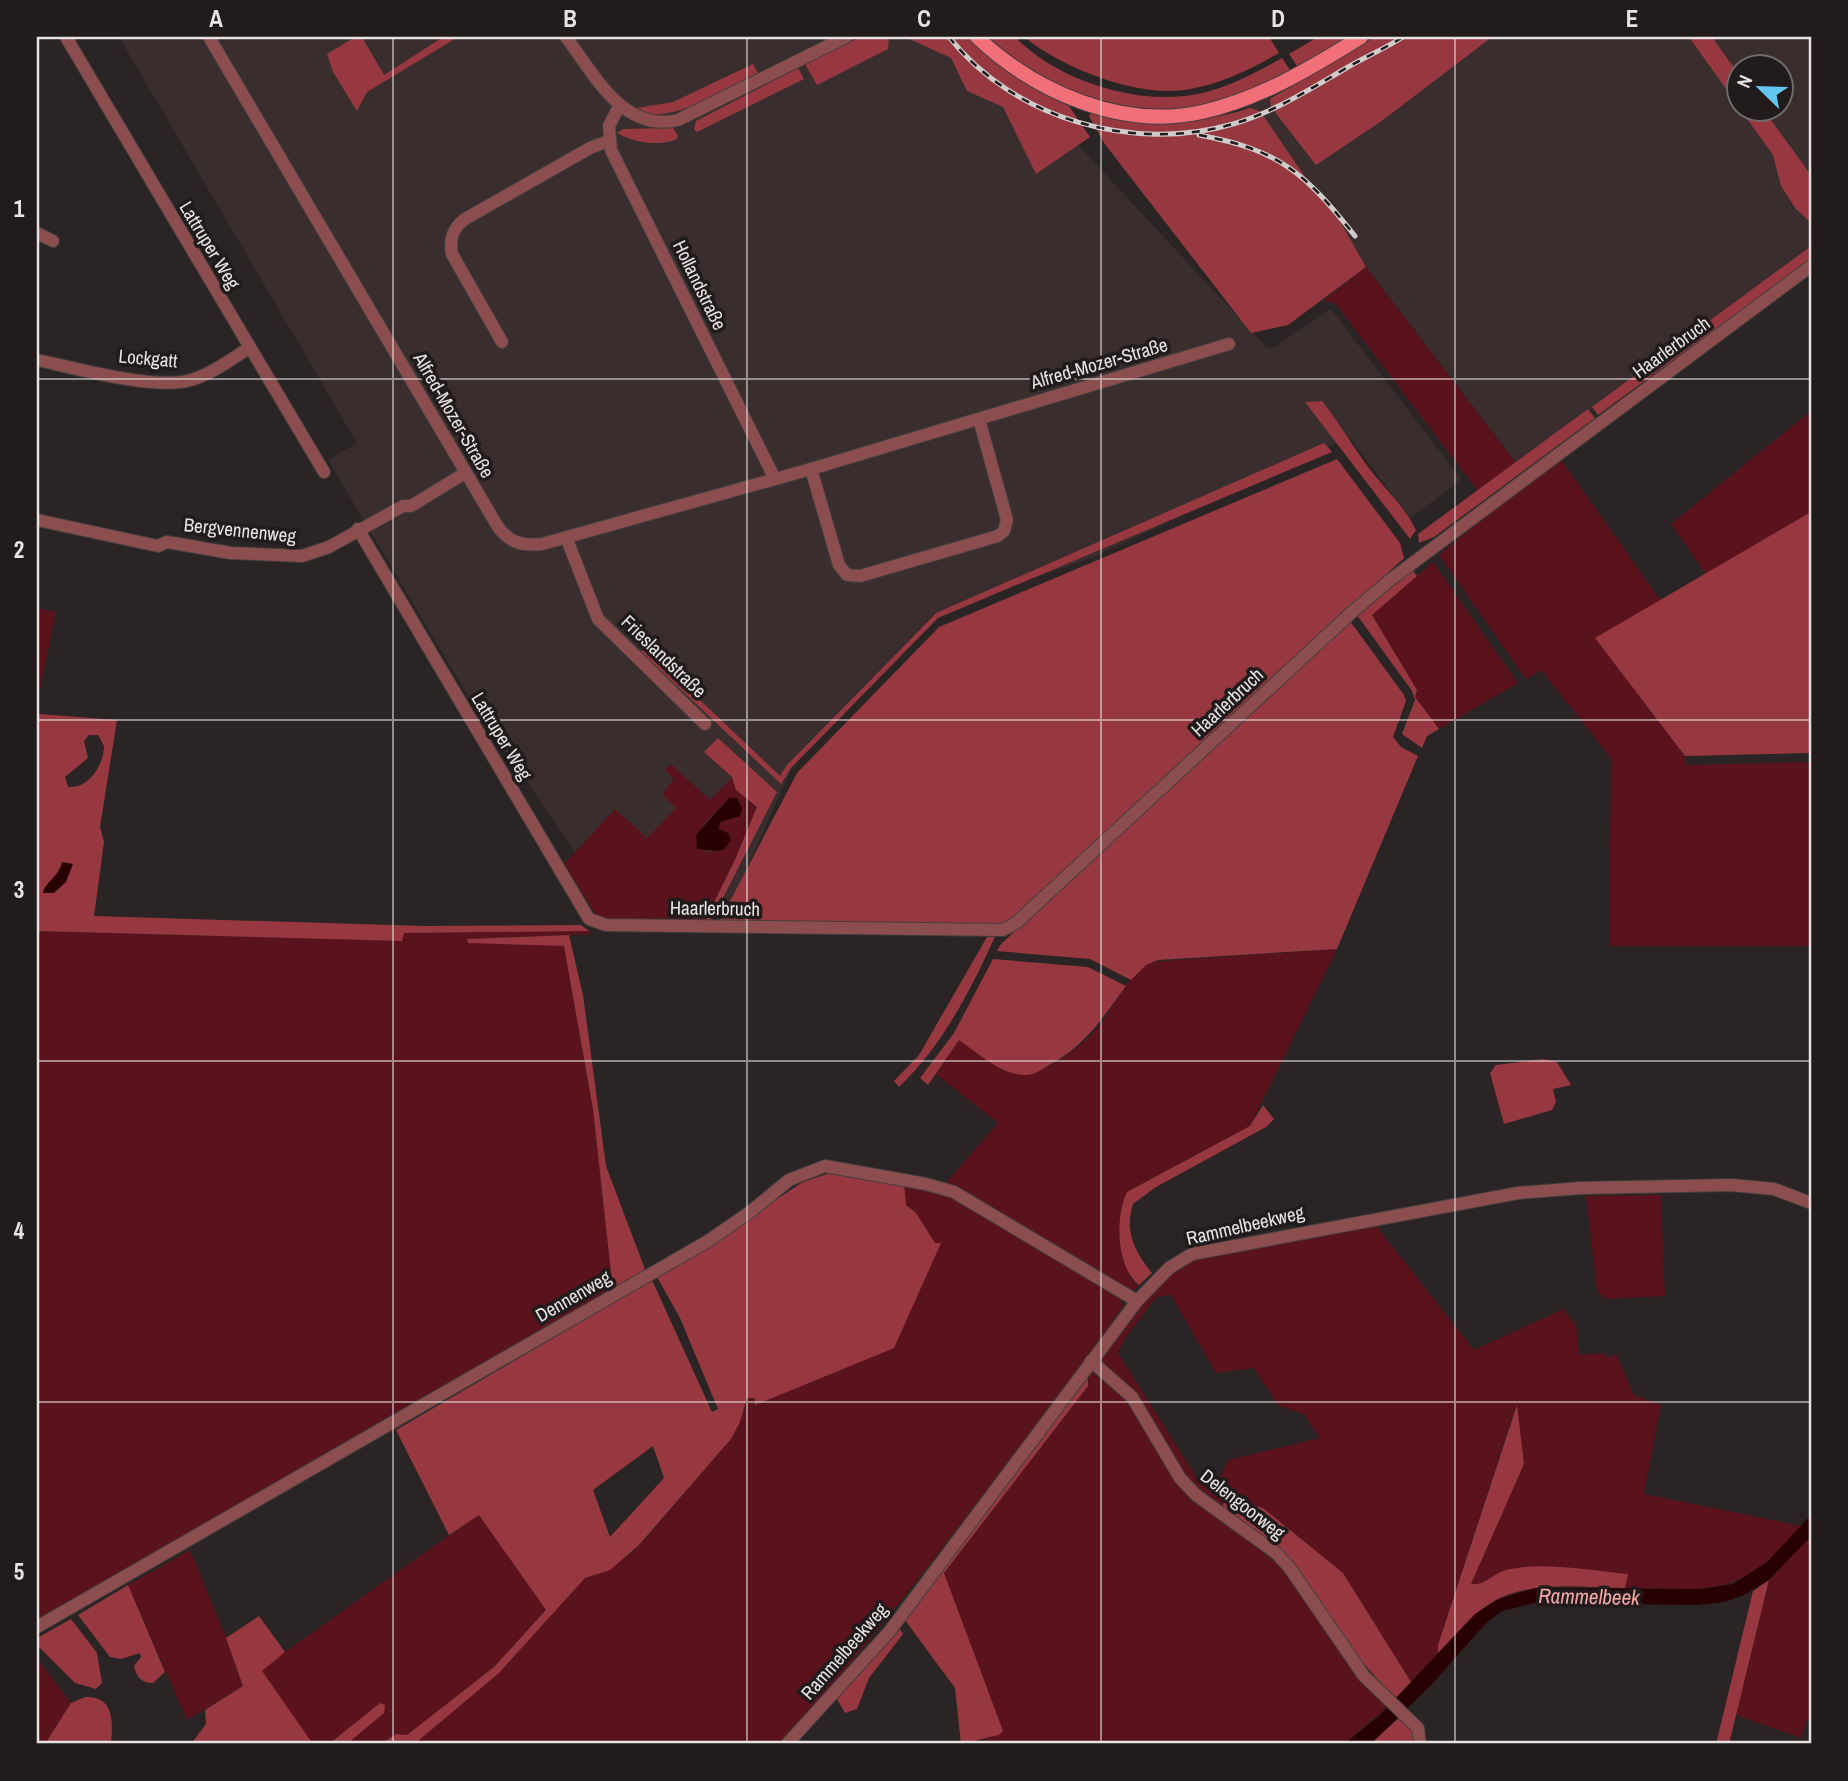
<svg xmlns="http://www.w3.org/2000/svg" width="1848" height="1781" viewBox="0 0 1848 1781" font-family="'Archivo Narrow',sans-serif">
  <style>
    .built { fill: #3a2d2d; fill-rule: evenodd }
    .green { fill: #5a131c; fill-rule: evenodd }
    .forest { fill: #973840; fill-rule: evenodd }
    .water { fill: #280003 }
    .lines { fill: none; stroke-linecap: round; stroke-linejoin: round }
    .minor-casing { stroke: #443f3f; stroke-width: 14 }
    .major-casing { stroke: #443f3f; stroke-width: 16 }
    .minor { stroke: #8c4d4f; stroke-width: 12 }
    .major { stroke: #f06f78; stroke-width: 14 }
    .rail-casing { stroke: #d0cccc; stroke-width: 5 }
    .rail { stroke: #211b1b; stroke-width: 2.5; stroke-dasharray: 8; stroke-linecap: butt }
    .grid { fill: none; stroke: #e7e3e3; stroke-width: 2; stroke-opacity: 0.55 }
    .labels { text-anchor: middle; stroke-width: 7; stroke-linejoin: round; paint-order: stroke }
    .street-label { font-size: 19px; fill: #e7e3e3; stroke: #211b1b }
    .water-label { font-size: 21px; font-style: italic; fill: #f5a6a7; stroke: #211b1b }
    .neatline { fill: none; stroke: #e7e3e3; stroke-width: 2.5 }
    .grid-label { font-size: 23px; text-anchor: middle; font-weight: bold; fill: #e7e3e3 }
  </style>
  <rect width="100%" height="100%" fill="#2a2424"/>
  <!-- built -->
  <g class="built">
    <polygon points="119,37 978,37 1267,348 1273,348 1331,309 1462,480 1410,518 1349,437 1096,556 935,613 799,752 727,912 615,910 468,696 328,460 357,443"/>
    <path d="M1358,37h453v208l-293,220 -276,-360zM1740,66h42v42h-42z"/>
  </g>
  <!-- green -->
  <g class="green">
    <polygon points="1366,267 1516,463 1478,491 1335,303 1323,301"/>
    <polygon points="1811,411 1811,512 1706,574 1671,524"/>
    <polygon points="1559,457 1661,601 1596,639 1685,756 1686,765 1811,762 1811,946 1609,946 1611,758 1541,670 1526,679 1439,555"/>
    <polygon points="1433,562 1518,683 1439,729 1415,697 1417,690 1372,615"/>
    <polygon points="37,608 56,612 37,703"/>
    <path d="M671,764l39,36 22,-23 4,13 21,17 -23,55 -32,65 -103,-8 -35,-55 51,-55 32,29 29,-30 -14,-14 12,-15 -9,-9zM729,798v21l-9,3 -1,29 -14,1 -3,-26z"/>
    <polygon points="37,931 402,941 404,933 589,931 591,934 467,939 564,946 593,1109 613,1291 37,1626"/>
    <path d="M1337,949l-87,177 -123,66 3,86 9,7 -6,6 -9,-2 -180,-104 54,-62 -62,-49 23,-34 31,22 41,12c26,-10 54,-29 71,-52 16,-21 26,-47 49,-60z"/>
    <path d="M904,1183l55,15 161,101 3,6 -18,28c-106,138 -208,283 -325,411h-246l-3,-2 -3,2h-118l8,-3 81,-68 86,-95c21,-6 39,-18 55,-33l91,-106 9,-17 7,-24h8l1,7 14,-6 170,-156h-5l-19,-30 -10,-8z"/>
    <polygon points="1661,1195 1665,1296 1605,1299 1597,1290 1586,1196"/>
    <path d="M1374,1223l100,127 90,-41 12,17 3,29 26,-2 2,5 9,-4 18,41 27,10 -17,89 158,32c-66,73 -84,63 -177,62l2,-14c-36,-2 -74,-9 -110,-5 -16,1 -30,18 -46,15l53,-120 -8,-58 -78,239v8l-27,29 -68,-109 -80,-65 -37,-11 -5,14 -32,-28 -88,-123 62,-82 31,-20zM1171,1295l45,78 38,-5 24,37 25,9 17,24 -92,22 -14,33 -14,-10 -82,-130 7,-15 31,-41z"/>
    <polygon points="1092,1373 1120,1389 1196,1501 1279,1565 1359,1679 1387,1707 1344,1744 969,1744 999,1735 944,1573 1088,1386 1088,1375"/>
    <polygon points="479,1514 546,1610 494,1667 406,1736 396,1734 381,1744 347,1744 384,1713 380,1703 329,1744 313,1744 261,1671 264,1667"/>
    <polygon points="1811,1536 1811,1721 1807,1720 1801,1738 1736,1715 1769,1580"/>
    <polygon points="190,1550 244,1681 243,1686 187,1720 128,1585"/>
    <polygon points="37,1658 71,1703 45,1744 37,1744"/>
  </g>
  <!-- forest -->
  <g class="forest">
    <polygon points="355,37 362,37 384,75 443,37 458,37 367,92 357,111 333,72 327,54"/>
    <polygon points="860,37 889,37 888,49 817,85 805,64"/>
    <polygon points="905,37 970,37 1012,75 1069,106 1090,137 1036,174 1003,107 967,91 951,58"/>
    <path d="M989,37h26c43,44 122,69 183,57 30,-6 59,-22 84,-36l10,15c-23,9 -46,21 -70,28 -83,23 -172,-7 -233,-64z"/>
    <path d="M1024,37h245l10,16c-26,15 -54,29 -84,35 -52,13 -131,-19 -171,-51z"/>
    <polygon points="1318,37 1352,37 1299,69 1289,54"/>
    <polygon points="1375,37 1492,37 1383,120 1316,165 1271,107 1270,99"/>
    <polygon points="1689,37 1712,37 1739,75 1739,107"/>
    <path d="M753,64l5,9c-35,17 -78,48 -118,40l-3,-5 36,-6z"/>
    <polygon points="798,68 804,79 697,132 694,129 696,121"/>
    <path d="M1250,108l10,3 52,76 26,31 28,49 -78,58 -37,8 -147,-190 -15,-27 2,-4c53,13 106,13 159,-4z"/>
    <polygon points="1740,109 1763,109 1811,175 1811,223 1796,209 1781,186 1773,155"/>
    <path d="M673,128l5,8 -2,4c-21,6 -41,3 -59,-7l6,-4z"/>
    <polygon points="1811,246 1811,259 1598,415 1592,407"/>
    <path d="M1322,401c15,19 27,39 41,59 16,24 40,43 53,70l-6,9 -105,-137z"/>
    <polygon points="1588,409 1595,418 1434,537 1419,543 1418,534"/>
    <polygon points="1324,443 1332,452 938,618 791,768 781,784 641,652 645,648 780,776 787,765 936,613"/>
    <polygon points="1337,459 1400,543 1404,558 1003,927 716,928 797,773 939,627"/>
    <polygon points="1811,512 1811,753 1685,756 1595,638"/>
    <polygon points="1410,567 1417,576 1372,615 1417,690 1415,697 1439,729 1427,736 1422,748 1402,734 1415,700 1412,691 1357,615"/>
    <polygon points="1350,621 1404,695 1406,701 1393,737 1401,747 1418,756 1337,949 1158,960 1146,965 1131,980 1090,959 997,951 1001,944"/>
    <path d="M40,714l77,6 -17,107 4,15 -10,74 330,10 157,-1 8,6 -185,2 -2,8 -365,-10v-214zM89,735h9l6,11c0,18 -15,43 -36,41l-3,-10 23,-19 -4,-17z"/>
    <polygon points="718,738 777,792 708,927 702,927 734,862 757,807 736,790 732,777 704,752"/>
    <polygon points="569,935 583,995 606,1166 646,1272 613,1291 593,1109 564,946 468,943 467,939"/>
    <path d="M987,937h8c-25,54 -52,108 -96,150l-5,-6 25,-26z"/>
    <path d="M993,959l95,8 38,19c-23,31 -40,59 -75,78 -7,4 -16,11 -25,11 -25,0 -48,-22 -67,-35l-31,45 -8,-7 34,-45z"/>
    <polygon points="1543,1059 1557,1062 1571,1085 1553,1089 1556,1102 1552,1110 1504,1124 1490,1073 1496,1065"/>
    <path d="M1263,1105l11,14 -8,8 -110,60 -23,17c-9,27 2,48 19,69l-13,12c-23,-18 -24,-68 -12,-93l123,-66z"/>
    <path d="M830,1173l74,10 2,22 10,8 19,30h6l-47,105 -139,57v-7h-8l-7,24 -9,17 -92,106 -29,25 -25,8 -86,95 -81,68 -37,3 15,-10 11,1 87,-68 52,-57 -67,-95 -30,20 -53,-105 256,-150 60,132 6,-3 -38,-91 -23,-41 146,-95zM653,1446l11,32 -54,59 -17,-47z"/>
    <polygon points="1088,1375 1088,1386 944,1573 1003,1731 999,1735 961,1744 955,1688 902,1616"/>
    <path d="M1517,1405l7,59 -53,120c14,2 22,-11 35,-14 37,-9 84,1 122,4l-3,14c-46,0 -100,-10 -140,19 -17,12 -32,31 -47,46v-8z"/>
    <polygon points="1226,1497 1263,1508 1343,1573 1411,1682 1395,1699 1357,1656 1293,1564 1221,1511"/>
    <polygon points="1769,1580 1729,1744 1716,1744 1753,1591"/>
    <path d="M128,1585l37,87 -12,11c-11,0 -17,-6 -19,-17l7,-9 -1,-4 -19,6 -11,-2 -32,-42z"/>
    <polygon points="259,1616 285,1652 262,1671 313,1744 191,1744 206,1724 205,1710 243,1686 226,1638"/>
    <polygon points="71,1619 97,1653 102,1683 96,1689 75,1683 37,1645 37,1638"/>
    <polygon points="896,1624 903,1634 869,1678 857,1709 845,1713 837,1699"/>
    <path d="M85,1697c29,-1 28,24 26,47h-66l26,-41z"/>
    <polygon points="380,1703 385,1705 384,1713 347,1744 329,1744"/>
    <polygon points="1399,1718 1415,1733 1416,1744 1370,1744"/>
  </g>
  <!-- water -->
  <g class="water">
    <polygon points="729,798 737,798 742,808 740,816 720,822 719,829 728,833 731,840 725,849 719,851 697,849 696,835"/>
    <path d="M62,862l11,2 -7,18 -12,11h-11c1,-10 16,-16 19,-31z"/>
    <polygon points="1811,1515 1811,1536 1769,1580 1744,1595 1724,1602 1696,1605 1534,1603 1502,1611 1486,1623 1432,1684 1372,1743 1344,1744 1379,1716 1475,1614 1498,1599 1535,1588 1701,1589 1733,1584 1767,1562"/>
  </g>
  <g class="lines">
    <defs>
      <g id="minor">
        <polyline points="66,37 324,472"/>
        <path d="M209,37l289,490c12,16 24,19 44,17l269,-75 418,-125"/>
        <path d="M566,37c28,37 57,96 112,83l168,-83"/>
        <polyline points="619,106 609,126 611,150 775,479"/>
        <polyline points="37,233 53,241"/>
        <path d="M502,342l-50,-88c-3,-15 1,-26 13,-35l125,-71 18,-7"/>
        <path d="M37,360c38,8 113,29 150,21 22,-5 43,-21 62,-33"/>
        <polyline points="811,469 839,565 847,575 860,576 998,536 1004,531 1007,520 979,419"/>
        <polyline points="37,520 158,546 167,542 231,553 302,556 329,547 403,506 411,506 465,473"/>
        <polyline points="358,529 589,919 606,925 1003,930 1016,923 1351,613 1390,580 1811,266"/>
        <polyline points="566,537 598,619 705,724"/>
        <polyline points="1091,1361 1132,1397 1180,1478 1196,1495 1276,1553 1289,1567 1364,1676 1418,1728 1420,1744"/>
        <polyline points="37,1627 708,1241 750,1212 789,1180 825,1166 926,1184 954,1192 1137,1301"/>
        <polyline points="787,1744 889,1632 1137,1301 1169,1268 1192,1254 1518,1193 1581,1188 1731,1185 1774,1189 1811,1203"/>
      </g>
      <path id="major" d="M977,37c58,55 145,93 225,75 58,-13 109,-44 159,-75"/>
    </defs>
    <!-- minor casing -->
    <use href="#minor" class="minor-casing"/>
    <!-- major casing -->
    <use href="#major" class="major-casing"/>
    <!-- minor -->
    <use href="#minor" class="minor"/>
    <!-- major -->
    <use href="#major" class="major"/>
    <defs>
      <g id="rail">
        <path d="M949,37c65,82 184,116 284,87 41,-12 74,-33 110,-54 20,-12 41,-21 60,-33"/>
        <path d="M1199,135c81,15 106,38 156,101"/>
      </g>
    </defs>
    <!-- rail casing -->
    <use href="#rail" class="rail-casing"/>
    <!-- rail -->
    <use href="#rail" class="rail"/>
  </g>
  <!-- grid -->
  <path class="grid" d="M393,37v1707M747,37v1707M1101,37v1707M1455,37v1707M37,379h1774M37,720h1774M37,1061h1774M37,1402h1774"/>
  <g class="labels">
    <!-- street labels -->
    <g class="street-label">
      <text transform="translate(210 245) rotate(59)" y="7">Lattruper Weg</text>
      <text transform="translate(700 285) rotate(64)" y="7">Hollandstraße</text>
      <text transform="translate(1671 347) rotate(-36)" y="7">Haarlerbruch</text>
      <text transform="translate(148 358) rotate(5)" y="7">Lockgatt</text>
      <text transform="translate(1099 363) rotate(-16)" y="7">Alfred-Mozer-Straße</text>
      <text transform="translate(454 415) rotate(60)" y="7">Alfred-Mozer-Straße</text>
      <text transform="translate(240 530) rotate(6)" y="7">Bergvennenweg</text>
      <text transform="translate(664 656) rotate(44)" y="7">Frieslandstraße</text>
      <text transform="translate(1227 702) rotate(-43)" y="7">Haarlerbruch</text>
      <text transform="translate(502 736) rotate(59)" y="7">Lattruper Weg</text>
      <text transform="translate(715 908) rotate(1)" y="7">Haarlerbruch</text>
      <text transform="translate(1245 1225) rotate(-13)" y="7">Rammelbeekweg</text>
      <text transform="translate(573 1296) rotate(-30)" y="7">Dennenweg</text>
      <text transform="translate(1243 1504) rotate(38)" y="7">Delengoorweg</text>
      <text transform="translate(844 1651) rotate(-49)" y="7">Rammelbeekweg</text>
    </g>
    <!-- water labels -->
    <g class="water-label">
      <text transform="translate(1589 1597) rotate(1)" y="7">Rammelbeek</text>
    </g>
  </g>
  <!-- border -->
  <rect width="1848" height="1781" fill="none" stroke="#211b1b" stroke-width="77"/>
  <!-- north arrow -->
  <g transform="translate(1760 88) rotate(293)"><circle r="33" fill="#211b1b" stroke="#706b6b" stroke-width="2"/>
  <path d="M0-5L12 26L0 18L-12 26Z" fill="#64c5ee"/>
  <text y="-10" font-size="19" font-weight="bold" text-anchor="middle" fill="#e7e3e3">N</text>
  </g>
  <rect x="38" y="38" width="1772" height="1704" class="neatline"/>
  <g class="grid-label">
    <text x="216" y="27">A</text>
    <text x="570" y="27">B</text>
    <text x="924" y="27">C</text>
    <text x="1278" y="27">D</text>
    <text x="1632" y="27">E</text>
    <text x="19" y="217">1</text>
    <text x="19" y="558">2</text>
    <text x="19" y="898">3</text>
    <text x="19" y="1239">4</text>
    <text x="19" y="1580">5</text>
  </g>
</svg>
